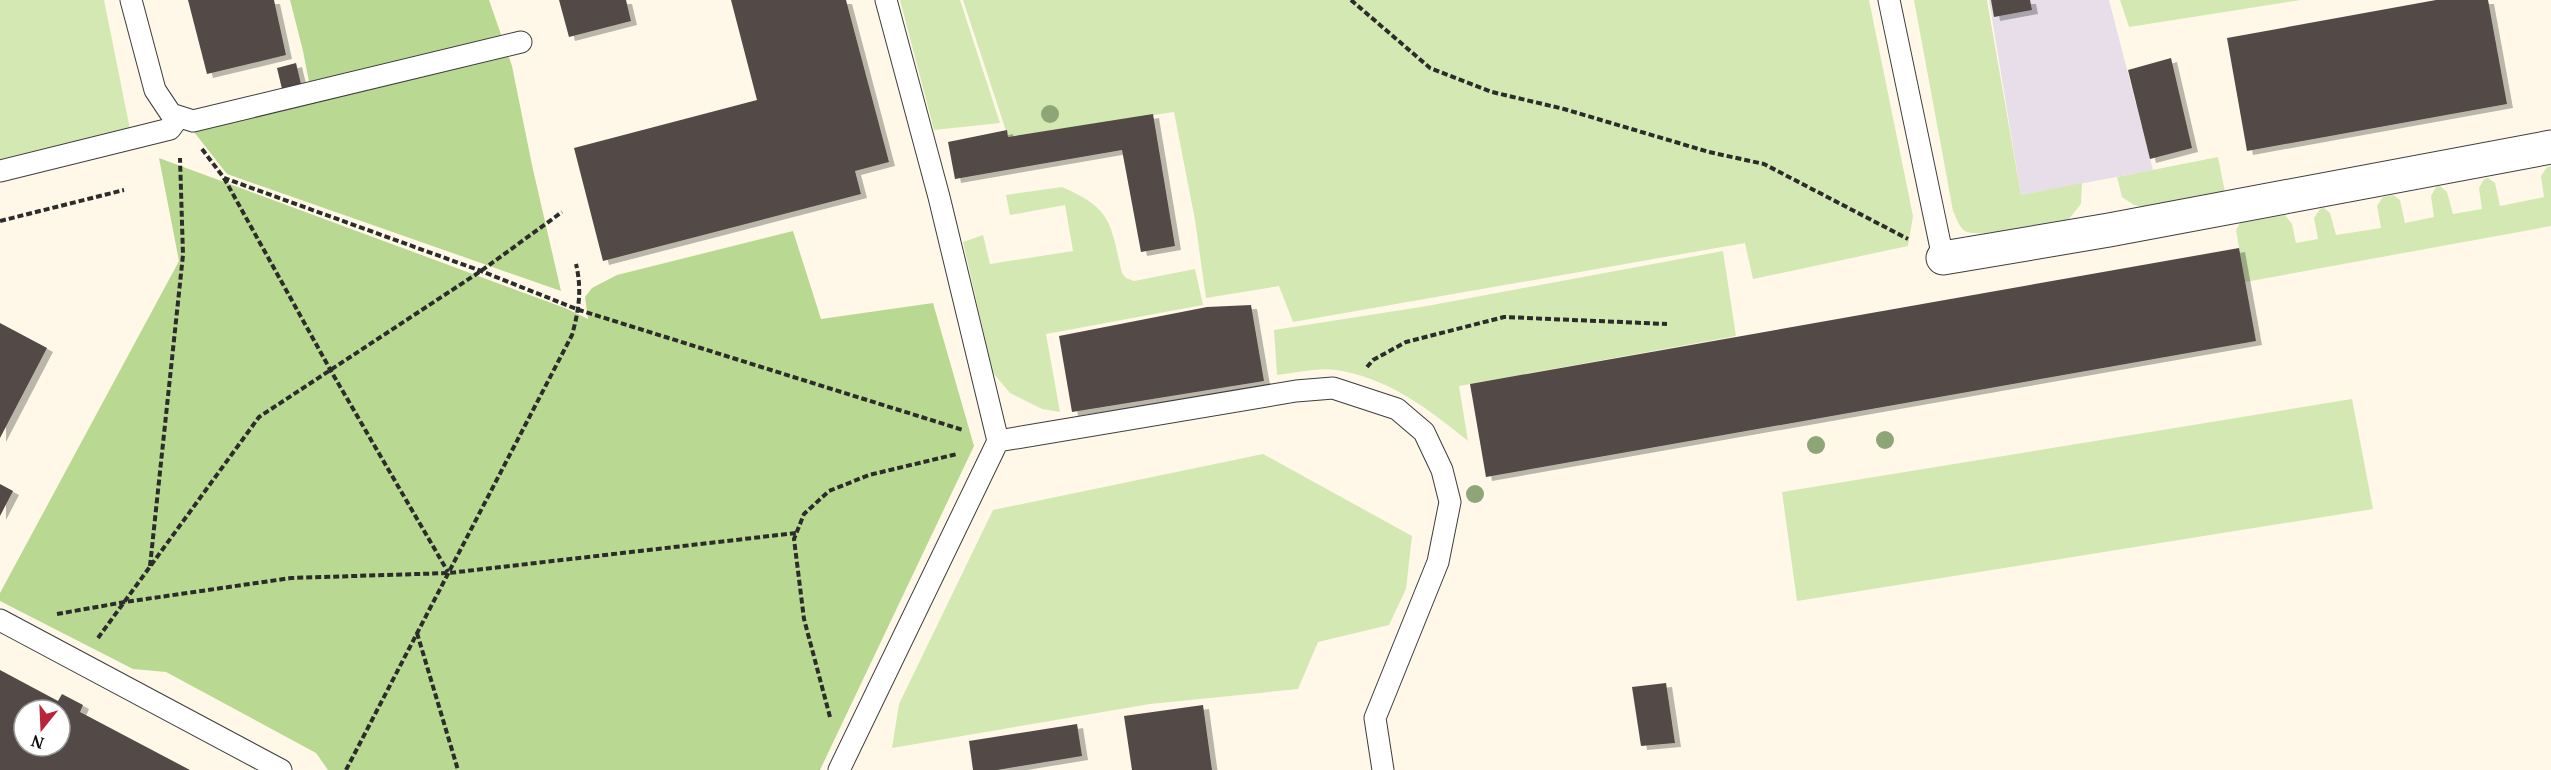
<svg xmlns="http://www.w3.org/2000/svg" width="2551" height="770" viewBox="0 0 2551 770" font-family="'PT Serif',serif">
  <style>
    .industrial { fill: #e7deea }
    .green { fill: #d4e8b3 }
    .forest { fill: #b9d992 }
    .building { fill: #534a47; fill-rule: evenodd; filter: url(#shadow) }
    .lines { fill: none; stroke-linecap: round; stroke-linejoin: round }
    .service-casing { stroke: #3d3d3d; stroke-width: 23 }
    .minor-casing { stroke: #3d3d3d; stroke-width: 35 }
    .path { stroke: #2c2c2c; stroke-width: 4; stroke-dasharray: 6 3; stroke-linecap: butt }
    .service { stroke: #fff; stroke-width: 21 }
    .minor { stroke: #fff; stroke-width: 33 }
    .tree { fill: #8ea578 }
  </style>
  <defs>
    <filter id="shadow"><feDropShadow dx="6" dy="4" stdDeviation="0" flood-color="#0004"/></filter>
  </defs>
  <rect width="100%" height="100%" fill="#fff8e8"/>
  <!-- industrial -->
  <polygon class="industrial" points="1989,0 2109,0 2153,170 2021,195"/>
  <!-- green -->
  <g class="green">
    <polygon points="0,0 104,0 130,129 0,161"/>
    <polygon points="900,0 960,0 1000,123 934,130"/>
    <polygon points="963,0 1869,0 1913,216 1908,246 1753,279 1745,243 1293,322 1279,286 1206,298 1195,220 1174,112 1008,137"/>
    <path d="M1914,0h73l34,195 61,-12 -1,21 -13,16c-18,3 -90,19 -103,11 -6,-4 -9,-14 -12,-20z"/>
    <polygon points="2120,0 2301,0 2129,27"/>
    <polygon points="2218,157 2225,192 2143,207 2134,205 2122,197 2117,177"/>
    <polygon points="2551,166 2551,226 2245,282 2236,230 2240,223 2285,215 2292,224 2296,243 2318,239 2314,218 2320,209 2324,208 2330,213 2336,235 2381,228 2377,206 2383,197 2393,195 2400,200 2405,223 2434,217 2431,196 2436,187 2440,186 2447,192 2453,214 2482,209 2479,188 2484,179 2488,178 2495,183 2500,206 2544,197 2541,176 2547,167"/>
    <path d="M1062,187c51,22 48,36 60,86l4,5 8,3 61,-12 8,36 -157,29 14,78 -18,-3 -32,-16 -17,-20 -30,-131 20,-7 7,29 83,-13 -8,-46 -55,10 -4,-20z"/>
    <path d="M1723,251l13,85 -277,50 9,55c-40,-32 -79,-63 -132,-71 -18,-3 -41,3 -59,5l-3,-45 153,-24z"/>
    <polygon points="2352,399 2373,509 1797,601 1782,492"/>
    <polygon points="1263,454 1412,536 1406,589 1389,625 1318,642 1298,689 1150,704 892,748 899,704 993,510"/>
  </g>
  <!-- forest -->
  <g class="forest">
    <polygon points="290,0 489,0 512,66 532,165 561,291 227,174 194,132 313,102 303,51"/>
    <polygon points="159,158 565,308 588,319 585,297 592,288 617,275 793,231 821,319 933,303 974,446 820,770 328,770 316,753 166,672 133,669 0,601 0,593 179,261"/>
  </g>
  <!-- building -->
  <g class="building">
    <polygon points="188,0 274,0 286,55 207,74"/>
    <polygon points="559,0 626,0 631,21 569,37"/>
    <polygon points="731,0 846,0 889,162 855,171 861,194 603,261 574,148 757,100"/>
    <polygon points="1991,0 2030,0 2032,10 1994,17"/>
    <polygon points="2436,0 2488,0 2507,104 2247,151 2227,38"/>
    <polygon points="2171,58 2192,148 2150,159 2128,70"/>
    <polygon points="296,63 301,84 282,89 277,68"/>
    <polygon points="1153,114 1175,246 1141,252 1122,150 955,179 948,142 1007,130 1008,137"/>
    <polygon points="2239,248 2256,341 1486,477 1470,384"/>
    <polygon points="1251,305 1264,381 1072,412 1059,336 1207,307"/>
    <polygon points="0,323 47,348 0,438"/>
    <polygon points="0,484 13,491 0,516"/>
    <path d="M0,670l58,31 4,-7 21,11 -3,7 110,58h-190zM24,710h36v36h-36z"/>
    <polygon points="1666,683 1675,743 1641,746 1632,687"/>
    <polygon points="1203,705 1212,770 1132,770 1124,716"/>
    <polygon points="1077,724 1082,756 997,770 973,770 969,741"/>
  </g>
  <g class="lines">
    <defs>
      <g id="service">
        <polyline points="131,0 155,90 171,114 193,121 521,42"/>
        <polyline points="886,0 939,197 998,441"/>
        <polyline points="1889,0 1943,258"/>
        <polyline points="0,171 170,129 178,118"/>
        <polyline points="0,620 281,770"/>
        <polyline points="839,770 998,441 1296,391 1333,388 1397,409 1424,432 1442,470 1450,502 1438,562 1375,718 1383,770"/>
      </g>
      <polyline id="minor" points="1943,258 2109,230 2551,147"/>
    </defs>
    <!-- service casing -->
    <use href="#service" class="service-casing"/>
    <!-- minor casing -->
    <use href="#minor" class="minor-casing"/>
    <!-- path -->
    <g class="path">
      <polyline points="1351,0 1430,68 1492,92 1564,109 1709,152 1764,164 1908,239"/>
      <polyline points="202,149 224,178 481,271 579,310 963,430"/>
      <polyline points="224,178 331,371 448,572"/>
      <polyline points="0,221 124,190"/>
      <polyline points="1367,367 1373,360 1406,342 1504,317 1667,324"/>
      <polyline points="150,566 183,255 180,158"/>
      <polyline points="57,614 125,602 291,578 449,573 796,533"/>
      <polyline points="417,633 458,770"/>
      <polyline points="98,638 259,417 481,271 562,212"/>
      <polyline points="830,717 804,619 794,539 804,514 829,491 869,475 957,454"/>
      <path d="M346,770l226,-435c7,-25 10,-46 4,-71"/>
    </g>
    <!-- service -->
    <use href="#service" class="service"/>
    <!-- minor -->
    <use href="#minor" class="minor"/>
  </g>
  <!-- trees -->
  <g class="tree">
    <circle cx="1050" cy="114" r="9"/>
    <circle cx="1885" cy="440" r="9"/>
    <circle cx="1816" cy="445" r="9"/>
    <circle cx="1475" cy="494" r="9"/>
  </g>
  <!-- north arrow -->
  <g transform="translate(42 728) rotate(198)"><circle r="28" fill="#ffffff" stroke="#9d9d9d" stroke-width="1.5"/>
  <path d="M0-4.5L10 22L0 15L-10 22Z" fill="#b92439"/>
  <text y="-9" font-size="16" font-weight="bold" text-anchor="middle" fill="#0a0a0a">N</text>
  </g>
</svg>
